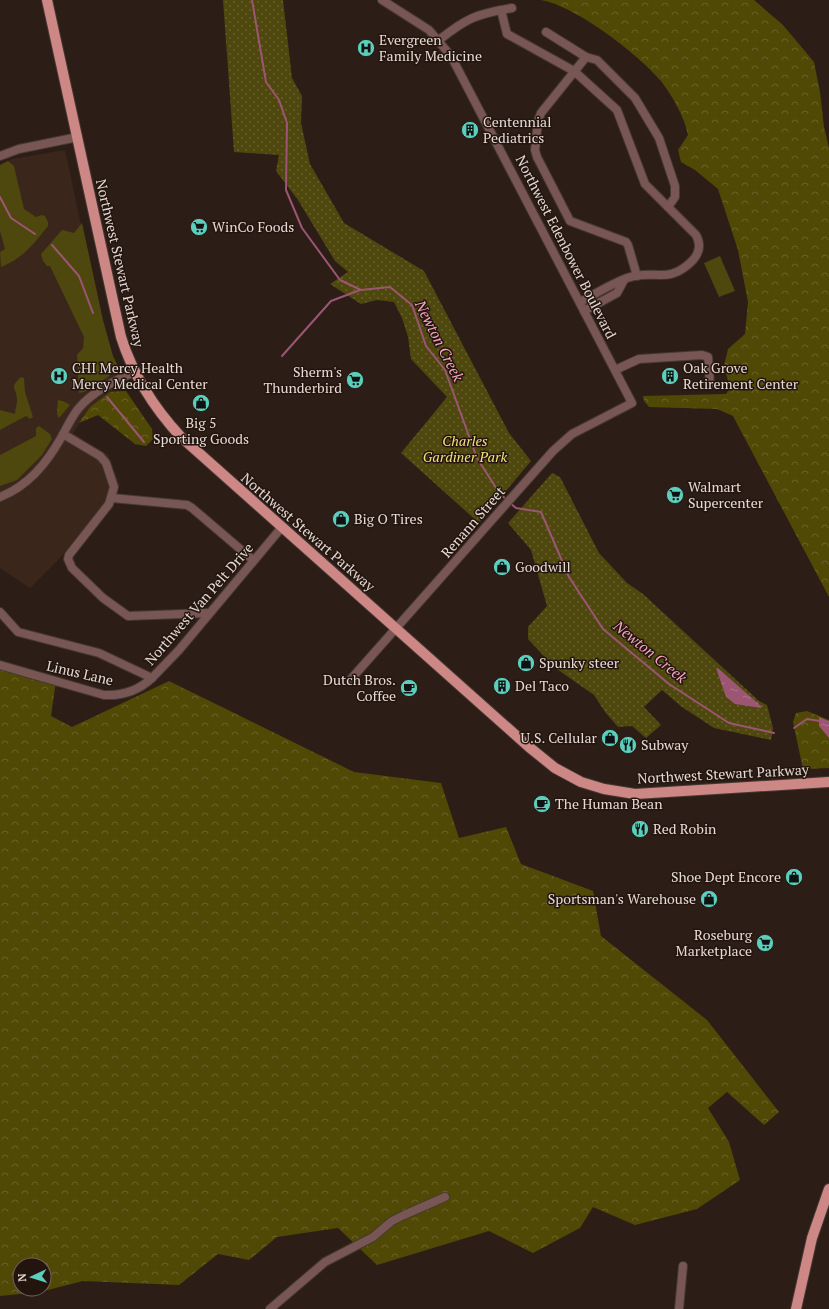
<svg xmlns="http://www.w3.org/2000/svg" width="829" height="1309" viewBox="0 0 829 1309" font-family="'PT Serif',serif">
  <style>
    .built { fill: #3a261b }
    .grass { fill: #4e470e }
    .forest { fill: url(#forest-crowns); fill-rule: evenodd }
    .park { fill: url(#park-dots) }
    .water { fill: url(#water-ripples) }
    .lines { fill: none; stroke-linecap: round; stroke-linejoin: round }
    .stream { stroke: #9c5572; stroke-width: 2 }
    .minor-casing { stroke: #463832; stroke-width: 10 }
    .major-casing { stroke: #463832; stroke-width: 12 }
    .minor { stroke: #775654; stroke-width: 8 }
    .major { stroke: #cd8886; stroke-width: 10 }
    .labels { text-anchor: middle; stroke-width: 3; stroke-linejoin: round; paint-order: stroke }
    .poi-label { font-size: 14px; fill: #e5dbd6; stroke: #23150e; text-anchor: start }
    .street-label { font-size: 14px; fill: #e5dbd6; stroke: #23150e }
    .park-label { font-size: 14px; font-style: italic; fill: #f3e479; stroke: #23150e }
    .water-label { font-size: 15px; font-style: italic; fill: #f6a4c4; stroke: #23150e }
  </style>
  <defs>
    <pattern id="forest-crowns" width="20" height="18" patternUnits="userSpaceOnUse"><rect width="20" height="18" fill="#504805"/><path d="M2 6a3 3 0 1 1 6 0M12 15a3 3 0 1 1 6 0" fill="none" stroke="#696229"/></pattern>
    <pattern id="park-dots" width="8" height="8" patternUnits="userSpaceOnUse"><rect width="8" height="8" fill="#4e470e"/><path d="M2 2h.1M6 6h.1" fill="none" stroke="#676130" stroke-width="1.8" stroke-linecap="round"/></pattern>
    <pattern id="water-ripples" width="26" height="14" patternUnits="userSpaceOnUse"><rect width="26" height="14" fill="#9c5572"/><path d="M2 4q2-2 4 0t4 0M15 11q2-2 4 0t4 0" fill="none" stroke="#ae758c"/></pattern>
  </defs>
  <rect width="100%" height="100%" fill="#2c1e17"/>
  <!-- built -->
  <polygon class="built" points="65,150 101,319 124,395 90,407 73,433 108,455 120,485 59,559 30,588 0,568 0,165 12,159"/>
  <!-- grass -->
  <g class="grass">
    <path d="M8,161l6,5 10,43 12,8 6,-2 3,1 3,6v4c-14,18 -26,33 -47,41l-1,-15 5,-3 -5,-18v-66z"/>
    <polygon points="82,223 103,320 113,356 118,366 108,377 84,392 79,393 77,355 83,348 84,337 50,266 47,266 43,261 41,254 62,230 74,233"/>
    <polygon points="720,256 735,291 719,297 704,263"/>
    <path d="M21,377l3,1 1,14 8,25 -3,2 -4,-3 -26,14v-20l15,4c0,-5 2,-9 2,-14 0,-13 -9,-11 4,-23z"/>
    <polygon points="39,426 50,434 52,439 42,455 17,480 0,486 0,455 36,436 36,428"/>
  </g>
  <!-- forest -->
  <g class="forest">
    <path d="M541,0h213l29,25 31,37 6,30 4,35 5,21v449l-96,-181 -16,-7 -68,-2 -5,-6 -1,-5 83,-2 4,-6 -6,-22 4,-17 17,-15 3,-32 -10,-52 -20,-61 -23,-19 -14,-8 -3,-12 10,-15c-4,-19 -15,-38 -27,-54 -23,-27 -85,-75 -120,-81z"/>
    <polygon points="126,391 152,429 153,439 146,446 135,444 98,415 79,423 90,407 110,392"/>
    <polygon points="58,400 65,402 70,405 59,418 57,414"/>
    <path d="M0,669l56,12 -5,35 21,11 97,-46 185,91 87,11 18,55 47,-11 15,37 72,27 8,45 106,84 72,92 -15,13 -37,-33 -19,16 21,34 11,38 -43,29 -62,16 -42,-18 -13,21 -47,25 -44,-22 -112,34 -39,-37 -61,9 -28,23 -31,-6 -39,31 -96,-4 -43,11 -40,4zM20,1265h24v24h-24z"/>
    <polygon points="807,711 829,720 829,768 803,769 793,722 796,713"/>
  </g>
  <!-- park -->
  <g class="park">
    <polygon points="223,0 283,0 292,78 302,96 301,123 310,164 344,223 424,271 509,433 531,461 479,523 401,453 447,397 411,359 408,337 402,318 394,302 377,300 361,304 330,284 348,272 335,261 298,200 276,171 279,155 234,152"/>
    <polygon points="552,473 560,477 599,553 627,583 643,594 759,701 767,705 773,728 771,740 714,728 682,707 662,690 644,707 661,725 646,738 632,726 618,727 605,712 594,695 554,667 528,639 528,627 547,606 531,550 508,523"/>
  </g>
  <!-- water -->
  <g class="water">
    <polygon points="716,668 719,669 761,706 761,708 735,704 726,697"/>
    <polygon points="819,717 829,721 829,738 819,726"/>
  </g>
  <g class="lines">
    <!-- stream -->
    <g class="stream">
      <polyline points="252,0 266,82 279,100 287,123 286,190 302,228 340,280 361,290 390,287 412,305 426,346 445,370 477,458 500,494 507,500"/>
      <polyline points="0,197 11,218 35,234"/>
      <polyline points="52,245 79,276 93,313"/>
      <polyline points="282,356 331,301 360,290"/>
      <polyline points="107,397 144,442"/>
      <polyline points="510,503 516,508 541,512 569,577 603,629 669,684 729,723 774,733"/>
      <polyline points="794,728 807,719 820,721"/>
    </g>
    <defs>
      <g id="minor">
        <path d="M501,10l6,24 67,37 43,39 28,74 51,51c5,9 4,17 -3,25 -25,26 -39,8 -66,18 -16,6 -32,16 -47,24"/>
        <polyline points="546,32 586,57 597,60 635,98 659,138 675,186 675,197 668,207"/>
        <path d="M439,40c28,-22 37,-26 73,-32"/>
        <polyline points="586,57 541,113 538,121 535,150 537,157 570,221 626,242 628,245 637,276"/>
        <polyline points="0,156 19,149 78,137"/>
        <polyline points="584,311 617,293 624,280"/>
        <polyline points="615,370 639,359 702,355 708,357 710,384"/>
        <polyline points="63,434 100,456 106,463 114,487 109,504 69,555 68,559 72,568 103,598 128,616 208,613"/>
        <path d="M0,497c28,-11 46,-33 61,-59 5,-9 10,-20 17,-29 14,-17 36,-28 56,-37"/>
        <polyline points="112,498 187,505 192,508 253,560"/>
        <polyline points="0,612 18,632 99,653 152,678 179,650 282,527"/>
        <path d="M0,665l104,30c19,1 34,-4 48,-17"/>
        <polyline points="351,679 553,451 572,434 632,403 451,56 429,30 382,0"/>
        <polyline points="270,1309 325,1262 373,1237 392,1221 404,1215 445,1197"/>
        <polyline points="679,1309 683,1266"/>
      </g>
      <g id="major">
        <path d="M47,0l74,337c12,38 33,71 60,100l348,310 26,21 26,14 23,7 31,5 194,-12"/>
        <polyline points="796,1309 812,1238 829,1189"/>
      </g>
    </defs>
    <!-- minor casing -->
    <use href="#minor" class="minor-casing"/>
    <!-- major casing -->
    <use href="#major" class="major-casing"/>
    <!-- minor -->
    <use href="#minor" class="minor"/>
    <!-- major -->
    <use href="#major" class="major"/>
  </g>
  <!-- icons -->
  <defs>
    <symbol id="hospital-disc" viewBox="-11 -11 22 22"><circle r="9.5" fill="#5bcebc" stroke="#23150e"/><path d="M-5-5h3v3.5h4V-5h3V5h-3V1.5h-4V5h-3Z" fill="#111"/></symbol>
    <symbol id="building-disc" viewBox="-11 -11 22 22"><circle r="9.5" fill="#5bcebc" stroke="#23150e"/><path d="M-4-6H4V6H1V3H-1V6H-4ZM-2.5-4.3h1.7v1.8h-1.7ZM.8-4.3h1.7v1.8H.8ZM-2.5-1h1.7V.8h-1.7ZM.8-1h1.7V.8H.8Z" fill="#111"/></symbol>
    <symbol id="supermarket-disc" viewBox="-11 -11 22 22"><circle r="9.5" fill="#5bcebc" stroke="#23150e"/><path d="M-6-5.5h2.5l.6 2H6L4.5 2H-2.5L-4.4-4H-6ZM-1.5 3.2a1.3 1.3 0 1 0 .1 0ZM3 3.2a1.3 1.3 0 1 0 .1 0Z" fill="#111"/></symbol>
    <symbol id="shop-disc" viewBox="-11 -11 22 22"><circle r="9.5" fill="#5bcebc" stroke="#23150e"/><path d="M-5-2.5h2.3a2.7 3.5 0 0 1 5.4 0H5L5.5 6h-11ZM-1.5-2.5h3a1.5 2.3 0 0 0-3 0Z" fill="#111"/></symbol>
    <symbol id="cafe-disc" viewBox="-11 -11 22 22"><circle r="9.5" fill="#5bcebc" stroke="#23150e"/><path d="M-5.5-4.5H6V0H3Q3 3.5 0 3.5H-2.5Q-5.5 3.5-5.5 0ZM3-3.2v2h1.7v-2ZM-6 4.5H4V6H-6Z" fill="#111"/></symbol>
    <symbol id="restaurant-disc" viewBox="-11 -11 22 22"><circle r="9.5" fill="#5bcebc" stroke="#23150e"/><path d="M-5-6h1v4h1v-4h1v4h1v-4h1v5L-1.5 .5V6h-2V.5L-5-1ZM5-6V6H3V1.5H1.5Q1.5-4 5-6Z" fill="#111"/></symbol>
  </defs>
  <g fill-rule="evenodd">
    <use href="#hospital-disc" x="356" y="38" width="20" height="20"/>
    <use href="#building-disc" x="460" y="120" width="20" height="20"/>
    <use href="#supermarket-disc" x="189" y="217" width="20" height="20"/>
    <use href="#hospital-disc" x="49" y="366" width="20" height="20"/>
    <use href="#building-disc" x="660" y="366" width="20" height="20"/>
    <use href="#supermarket-disc" x="345" y="370" width="20" height="20"/>
    <use href="#shop-disc" x="191" y="393" width="20" height="20"/>
    <use href="#supermarket-disc" x="665" y="485" width="20" height="20"/>
    <use href="#shop-disc" x="331" y="509" width="20" height="20"/>
    <use href="#shop-disc" x="492" y="557" width="20" height="20"/>
    <use href="#shop-disc" x="516" y="653" width="20" height="20"/>
    <use href="#building-disc" x="492" y="676" width="20" height="20"/>
    <use href="#cafe-disc" x="399" y="678" width="20" height="20"/>
    <use href="#shop-disc" x="600" y="728" width="20" height="20"/>
    <use href="#restaurant-disc" x="618" y="735" width="20" height="20"/>
    <use href="#cafe-disc" x="532" y="794" width="20" height="20"/>
    <use href="#restaurant-disc" x="630" y="819" width="20" height="20"/>
    <use href="#shop-disc" x="784" y="867" width="20" height="20"/>
    <use href="#shop-disc" x="699" y="889" width="20" height="20"/>
    <use href="#supermarket-disc" x="755" y="933" width="20" height="20"/>
  </g>
  <g class="labels">
    <!-- poi labels -->
    <g class="poi-label">
      <text x="379" y="45">Evergreen<tspan x="379" dy="16">Family Medicine</tspan></text>
      <text x="483" y="127">Centennial<tspan x="483" dy="16">Pediatrics</tspan></text>
      <text x="212" y="232">WinCo Foods</text>
      <text x="72" y="373">CHI Mercy Health<tspan x="72" dy="16">Mercy Medical Center</tspan></text>
      <text x="683" y="373">Oak Grove<tspan x="683" dy="16">Retirement Center</tspan></text>
      <text x="342" y="377" text-anchor="end">Sherm's<tspan x="342" dy="16">Thunderbird</tspan></text>
      <text x="201" y="428" text-anchor="middle">Big 5<tspan x="201" dy="16">Sporting Goods</tspan></text>
      <text x="688" y="492">Walmart<tspan x="688" dy="16">Supercenter</tspan></text>
      <text x="354" y="524">Big O Tires</text>
      <text x="515" y="572">Goodwill</text>
      <text x="539" y="668">Spunky steer</text>
      <text x="396" y="685" text-anchor="end">Dutch Bros.<tspan x="396" dy="16">Coffee</tspan></text>
      <text x="515" y="691">Del Taco</text>
      <text x="597" y="743" text-anchor="end">U.S. Cellular</text>
      <text x="641" y="750">Subway</text>
      <text x="555" y="809">The Human Bean</text>
      <text x="653" y="834">Red Robin</text>
      <text x="781" y="882" text-anchor="end">Shoe Dept Encore</text>
      <text x="696" y="904" text-anchor="end">Sportsman's Warehouse</text>
      <text x="752" y="940" text-anchor="end">Roseburg<tspan x="752" dy="16">Marketplace</tspan></text>
    </g>
    <!-- street labels -->
    <g class="street-label">
      <text transform="translate(566 247) rotate(63)" y="5">Northwest Edenbower Boulevard</text>
      <text transform="translate(120 263) rotate(77)" y="5">Northwest Stewart Parkway</text>
      <text transform="translate(473 522) rotate(-49)" y="5">Renann Street</text>
      <text transform="translate(308 532) rotate(41)" y="5">Northwest Stewart Parkway</text>
      <text transform="translate(199 604) rotate(-49)" y="5">Northwest Van Pelt Drive</text>
      <text transform="translate(80 673) rotate(13)" y="5">Linus Lane</text>
      <text transform="translate(723 774) rotate(-3)" y="5">Northwest Stewart Parkway</text>
    </g>
    <!-- park labels -->
    <g class="park-label">
      <text x="465" y="446">Charles<tspan x="465" dy="16">Gardiner Park</tspan></text>
    </g>
    <!-- water labels -->
    <g class="water-label">
      <text transform="translate(439 341) rotate(63)" y="5">Newton Creek</text>
      <text transform="translate(650 652) rotate(39)" y="5">Newton Creek</text>
    </g>
  </g>
  <!-- north arrow -->
  <g transform="translate(32 1277) rotate(266)"><circle r="19" fill="#23150e" stroke="#71645e"/>
  <path d="M0-3L7 15L0 10L-7 15Z" fill="#5bcebc"/>
  <text y="-6" font-size="11" font-weight="bold" text-anchor="middle" fill="#e5dbd6">N</text>
  </g>
</svg>
